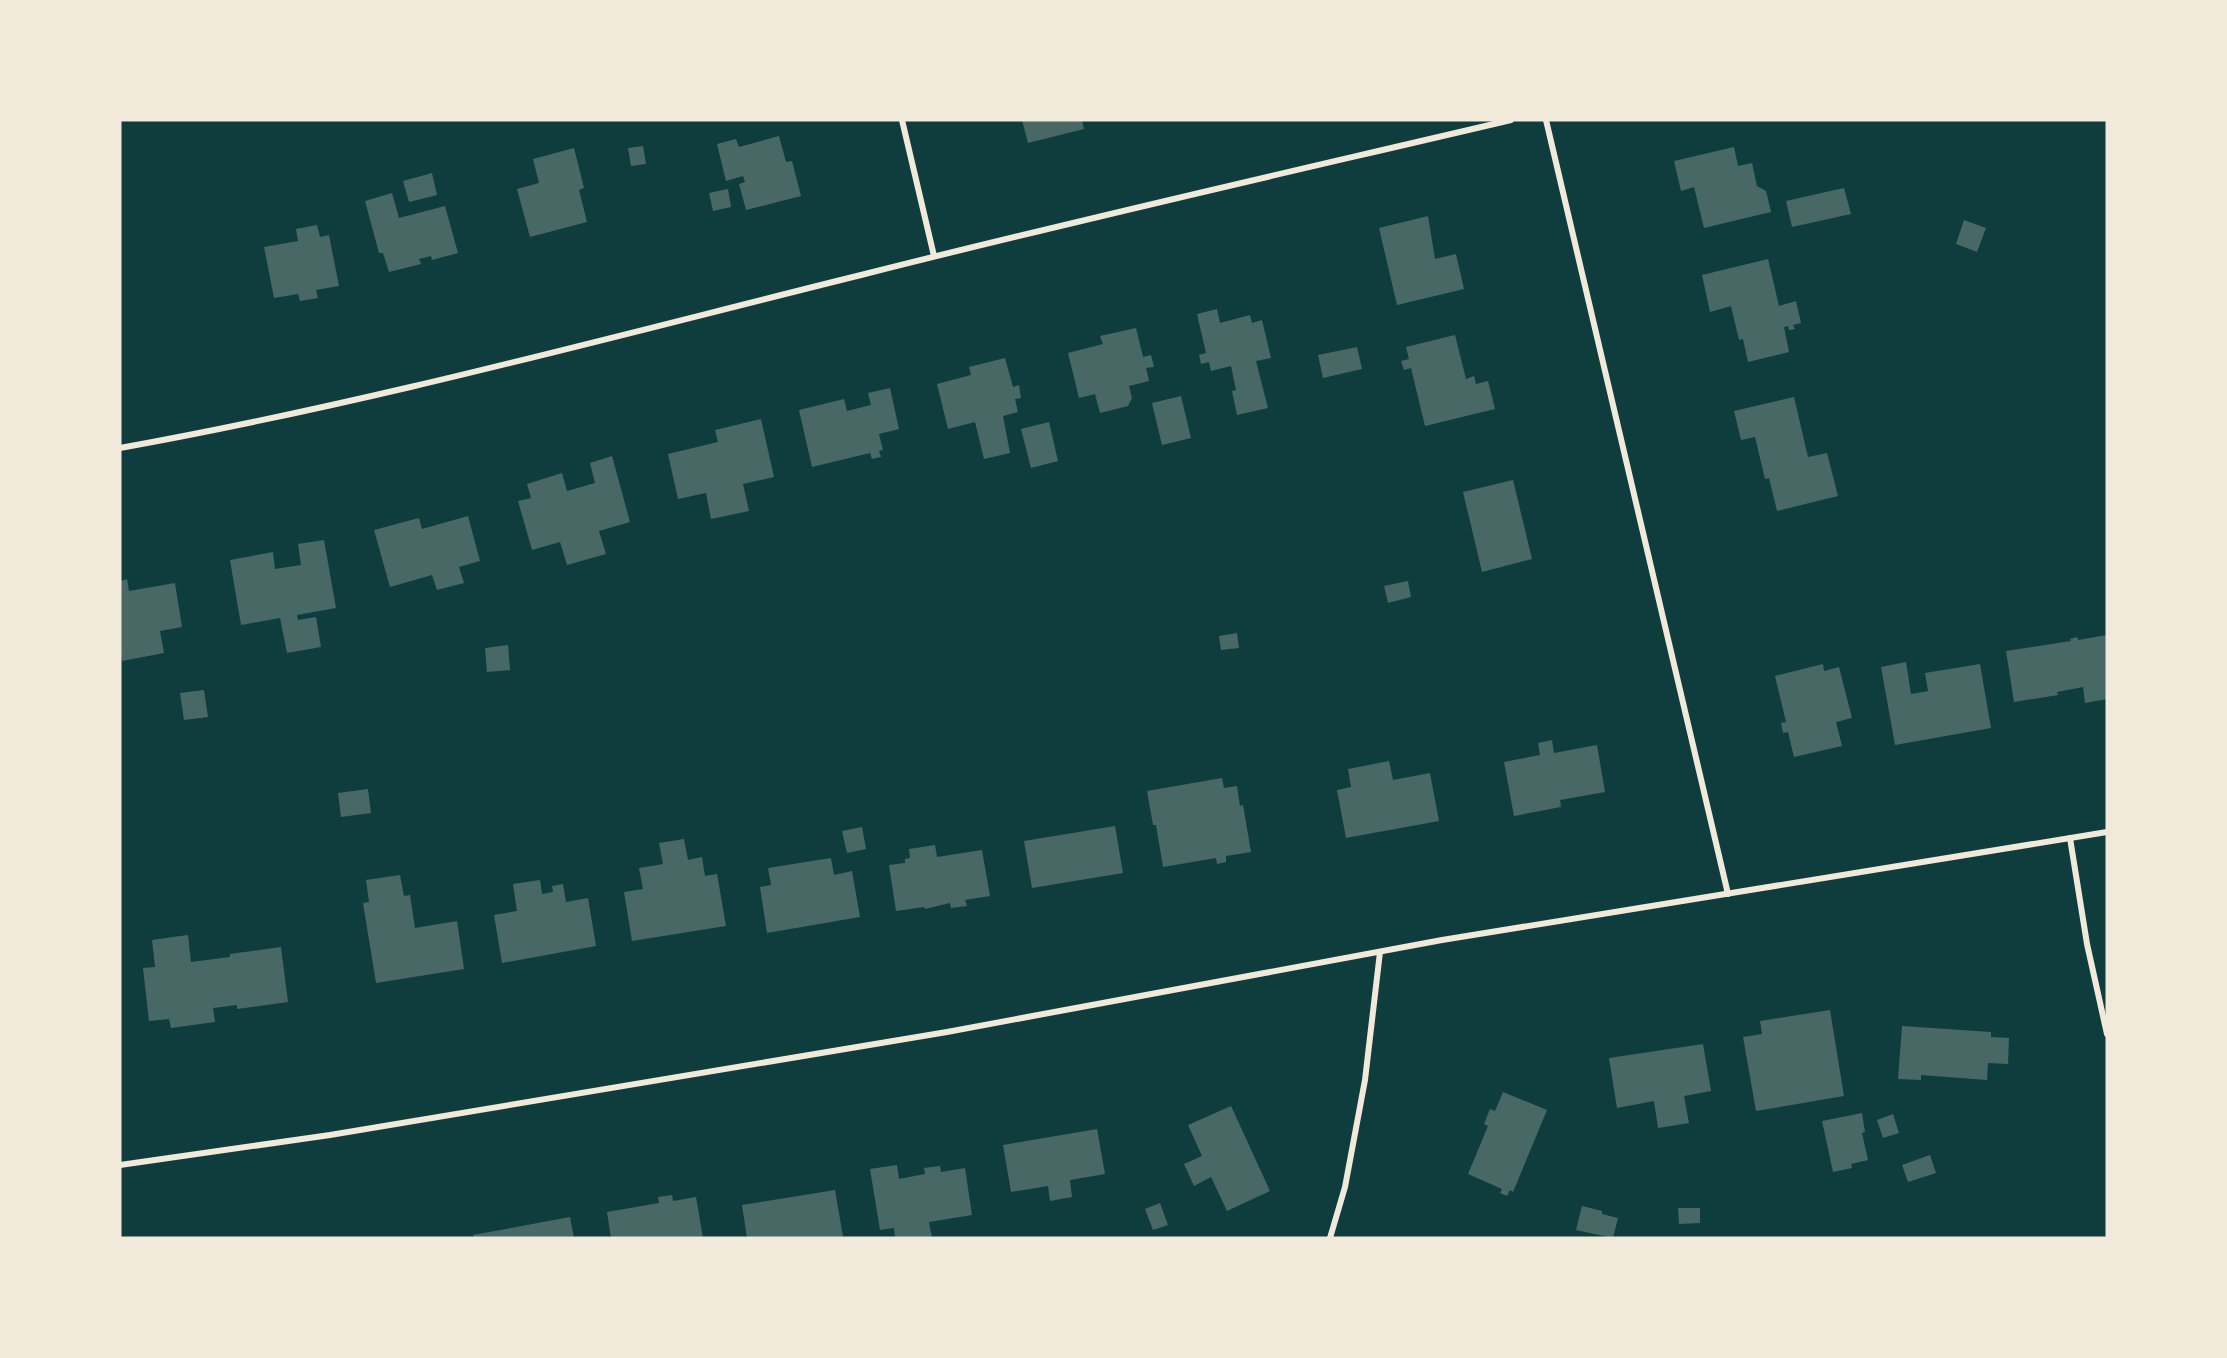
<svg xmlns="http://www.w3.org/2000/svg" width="2227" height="1358" viewBox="0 0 2227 1358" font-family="Rubik,sans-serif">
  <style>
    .building { fill: #486865 }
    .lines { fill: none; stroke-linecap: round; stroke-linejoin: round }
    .minor { stroke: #f1e9da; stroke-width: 6 }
  </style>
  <rect width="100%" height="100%" fill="#0f3d3e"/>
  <!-- building -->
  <g class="building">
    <polygon points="1022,120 1082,120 1084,129 1028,143"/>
    <polygon points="779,136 786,162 792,161 801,196 746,210 739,184 745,182 743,176 726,181 717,144 736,139 739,147"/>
    <polygon points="643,146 646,164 631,166 628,148"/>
    <polygon points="1734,147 1738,166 1752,163 1757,186 1766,191 1771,212 1704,228 1694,187 1681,191 1674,161"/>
    <polygon points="574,148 584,188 579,190 587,222 530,237 517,189 539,183 533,159"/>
    <polygon points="432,173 437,195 409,202 403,181"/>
    <polygon points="1844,188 1851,214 1792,227 1786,201"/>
    <polygon points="728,189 731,207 713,211 709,193"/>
    <polygon points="392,193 399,218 445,206 458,253 432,260 431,256 419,259 421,264 389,272 383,253 379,253 365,201"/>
    <polygon points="1428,216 1435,259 1456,254 1464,289 1397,305 1379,228"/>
    <polygon points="1964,220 1986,228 1977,252 1956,244"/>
    <polygon points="317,225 320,237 329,235 339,286 316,290 318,298 300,301 298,294 274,298 264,247 298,241 296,229"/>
    <polygon points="1768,259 1779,306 1796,301 1801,323 1793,325 1795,329 1789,330 1788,326 1784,327 1789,352 1748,362 1743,339 1739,340 1731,306 1710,312 1702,275"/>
    <polygon points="1217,309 1220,323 1250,315 1252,323 1262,320 1271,358 1256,361 1268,408 1237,415 1232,391 1236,390 1231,366 1211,371 1209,362 1201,364 1199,355 1206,353 1197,314"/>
    <polygon points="1136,328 1143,357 1151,355 1154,367 1146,368 1149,381 1129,386 1132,398 1128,406 1100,413 1095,394 1079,398 1068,353 1103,344 1100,336"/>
    <polygon points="1455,335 1466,379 1474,376 1476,384 1488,381 1495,409 1425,426 1411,368 1404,370 1401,361 1409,359 1406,347"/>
    <polygon points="1357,347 1362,369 1323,378 1318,355"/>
    <polygon points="1005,358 1013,387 1019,385 1021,398 1015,399 1018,412 1003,416 1010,453 984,459 975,422 948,429 937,384 971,375 969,367"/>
    <polygon points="890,388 899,429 879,434 883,450 879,451 881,457 872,459 870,453 812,467 799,410 844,399 847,411 871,405 868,393"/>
    <polygon points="1181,396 1191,438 1162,445 1152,403"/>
    <polygon points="1794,397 1808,457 1827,453 1838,496 1777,511 1769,478 1765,479 1755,437 1741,440 1734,411"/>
    <polygon points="761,419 774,477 743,484 749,511 711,519 706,493 678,499 668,454 718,442 715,430"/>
    <polygon points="1049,422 1058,461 1031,468 1021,429"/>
    <polygon points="612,456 630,522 599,531 606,554 567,565 560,542 532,550 518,501 531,498 527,484 562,473 567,491 595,483 590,463"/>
    <polygon points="1513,480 1532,559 1482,572 1463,492"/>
    <polygon points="468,516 480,561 459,567 464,583 437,590 432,575 390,587 374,530 419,518 422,529"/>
    <polygon points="324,540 336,608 297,615 298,620 316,617 321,647 287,653 280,618 241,625 230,560 273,552 275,569 301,565 298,544"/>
    <polygon points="127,579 129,591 175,583 182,627 160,631 164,653 122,661 120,646 120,581"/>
    <polygon points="1408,581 1411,597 1388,603 1384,586"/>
    <polygon points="1237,633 1239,648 1221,650 1219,636"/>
    <polygon points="2107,635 2107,699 2085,703 2083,687 2057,692 2058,695 2014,702 2006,651 2071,641 2070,639 2077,637 2078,640"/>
    <polygon points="508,645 510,670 487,672 485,648"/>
    <polygon points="1906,662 1911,694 1928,691 1925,673 1980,664 1991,728 1895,745 1881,667"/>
    <polygon points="1823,664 1824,671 1839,667 1852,718 1836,722 1842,746 1794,757 1788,732 1783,733 1781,723 1786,722 1775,676"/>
    <polygon points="204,690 208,717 184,720 180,693"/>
    <polygon points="1552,740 1554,753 1597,745 1605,792 1560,800 1561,807 1514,816 1504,762 1540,755 1538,743"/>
    <polygon points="1389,761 1393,780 1430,773 1439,821 1346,838 1337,790 1351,787 1348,769"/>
    <polygon points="1222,778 1224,788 1237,786 1240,806 1243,805 1251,852 1226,856 1226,862 1217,864 1216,858 1163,867 1156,825 1153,825 1147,791"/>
    <polygon points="368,789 371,813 341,817 338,793"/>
    <polygon points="1115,826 1123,873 1032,888 1024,841"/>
    <polygon points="862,827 866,849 847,853 842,831"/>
    <polygon points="684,839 688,860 702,857 705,876 717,874 726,926 632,941 624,892 643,889 639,868 663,864 659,843"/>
    <polygon points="935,845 937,857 982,850 990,896 965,900 967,906 951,908 950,903 925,909 924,907 896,911 889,865 905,863 905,859 910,858 909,849"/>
    <polygon points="831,858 834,875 852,871 860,917 767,933 760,887 771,885 768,868"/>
    <polygon points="400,875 404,896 410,895 415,928 457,921 464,969 376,983 363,903 369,902 366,880"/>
    <polygon points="540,880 542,894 553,892 552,886 563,884 566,902 588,898 596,946 502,963 494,915 517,911 513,884"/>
    <polygon points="188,935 191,962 230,957 230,954 281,947 288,1002 237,1009 237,1005 213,1008 215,1022 171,1028 169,1019 149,1021 143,968 155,967 152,940"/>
    <polygon points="1830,1010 1844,1096 1756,1111 1743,1037 1762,1034 1760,1021"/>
    <polygon points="1902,1026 1991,1032 1991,1037 2009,1038 2008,1064 1988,1063 1987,1080 1921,1075 1921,1080 1898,1079"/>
    <polygon points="1703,1044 1711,1091 1684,1096 1689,1123 1658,1128 1654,1101 1617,1108 1609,1058"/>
    <polygon points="1503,1092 1547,1110 1513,1192 1510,1190 1507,1196 1500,1193 1502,1189 1468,1174 1488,1126 1484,1124 1490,1109 1495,1111"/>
    <polygon points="1231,1106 1270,1191 1227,1211 1211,1177 1194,1186 1184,1164 1202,1156 1188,1125"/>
    <polygon points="1862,1113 1865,1132 1862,1133 1868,1160 1851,1164 1852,1168 1833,1172 1822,1121"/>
    <polygon points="1893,1114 1899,1133 1883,1138 1877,1120"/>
    <polygon points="1097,1129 1105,1174 1070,1180 1072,1197 1050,1201 1048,1186 1011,1192 1003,1145"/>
    <polygon points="1930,1155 1936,1173 1908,1182 1902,1165"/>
    <polygon points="897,1165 899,1179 925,1174 924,1168 940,1166 941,1172 965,1168 972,1215 929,1222 932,1238 895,1238 894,1228 880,1230 870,1169"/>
    <polygon points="835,1190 843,1237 747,1238 742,1205"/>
    <polygon points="672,1195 673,1201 696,1197 703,1238 611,1238 607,1212 659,1203 658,1197"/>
    <polygon points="1160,1203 1168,1225 1153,1230 1145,1209"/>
    <polygon points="1582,1206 1602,1211 1602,1214 1618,1218 1613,1238 1576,1230"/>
    <polygon points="1678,1208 1700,1208 1700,1223 1679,1224"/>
    <polygon points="570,1217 574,1238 474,1238 473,1235"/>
  </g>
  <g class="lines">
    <!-- minor -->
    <g class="minor">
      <polyline points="902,120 934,256"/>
      <polyline points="1546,120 1728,894"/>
      <path d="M120,448c250,-45 495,-112 741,-173 216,-55 433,-104 650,-155"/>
      <polyline points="2070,838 2087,944 2107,1034"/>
      <polyline points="120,1165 330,1135 947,1032 1442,940 2107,832"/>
      <polyline points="1330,1238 1345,1187 1365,1080 1380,952"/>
    </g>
  </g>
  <!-- border -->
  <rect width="2227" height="1358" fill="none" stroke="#f1e9da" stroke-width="243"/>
</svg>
